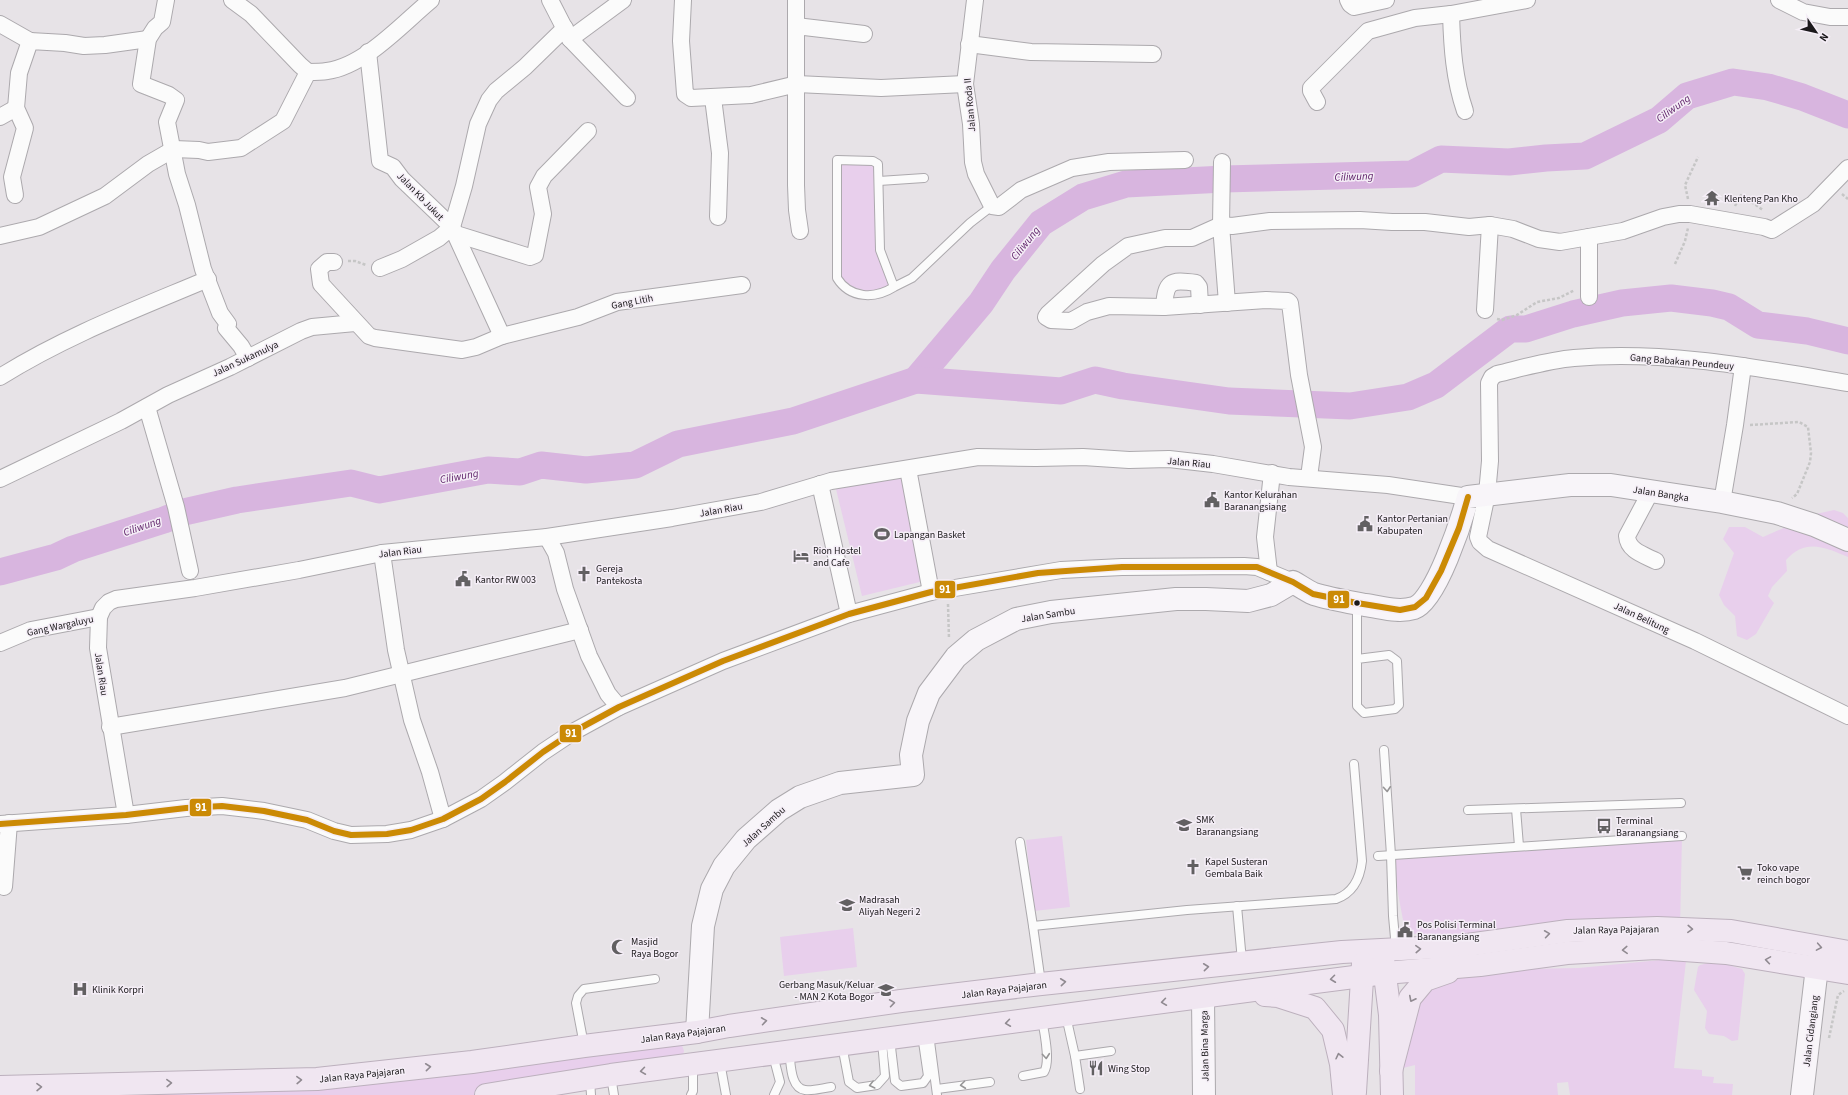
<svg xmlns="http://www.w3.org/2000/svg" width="1848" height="1095" viewBox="0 0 1848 1095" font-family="'Source Sans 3',sans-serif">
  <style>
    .green { fill: #e8cfec }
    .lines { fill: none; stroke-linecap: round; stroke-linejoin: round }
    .river { stroke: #d8b5df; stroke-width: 27 }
    .lane-casing { stroke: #aca9ad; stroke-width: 10 }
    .street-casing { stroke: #aca9ad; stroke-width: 18 }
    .secondary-casing { stroke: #aca9ad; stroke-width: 24 }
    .highway-casing { stroke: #bcb0bd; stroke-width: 24 }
    .path { stroke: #c6c6c6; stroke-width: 2.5; stroke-dasharray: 3 2; stroke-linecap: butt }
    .lane { stroke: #fbfbfb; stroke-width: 8 }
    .street { stroke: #fbfbfb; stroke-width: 16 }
    .secondary { stroke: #f8f5f9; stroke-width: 22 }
    .highway { stroke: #f0e6f1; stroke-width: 22 }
    .bus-1-casing { stroke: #f5eef7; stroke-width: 9 }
    .bus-1 { stroke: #cb8a05; stroke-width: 6 }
    .oneway { stroke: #969596 }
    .oneway2 { stroke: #908a91 }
    .bus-dot { fill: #1b191b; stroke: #f5eef7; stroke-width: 1.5 }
    .labels { text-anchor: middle; stroke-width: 3; stroke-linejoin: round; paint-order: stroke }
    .street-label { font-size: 10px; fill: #1b191b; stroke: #f5eef7 }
    .poi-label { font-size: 10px; fill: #1b191b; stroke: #f5eef7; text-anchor: start }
    .water-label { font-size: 11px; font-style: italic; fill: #5f236a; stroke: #f5eef7 }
    .line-badge { stroke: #f5eef7; stroke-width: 1.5 }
    .badge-label { font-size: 11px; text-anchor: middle; font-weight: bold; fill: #fff }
  </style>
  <rect width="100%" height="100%" fill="#e7e3e7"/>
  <!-- green -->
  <g class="green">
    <polygon points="837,160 876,162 880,250 894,287 888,292 852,293 837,278"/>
    <polygon points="902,473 928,580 862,596 836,489"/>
    <path d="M1834,510l9,3 5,5v39c-23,-10 -43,-19 -62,3l1,11 -15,16 -4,9 6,7 -18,31 -9,6 -10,-4 -2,-20 -11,-11 -5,-10 15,-42 -11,-14 6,-12h16l18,10 53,-23z"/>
    <polygon points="1062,836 1070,907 1034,911 1026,840"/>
    <polygon points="1682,836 1680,929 1460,946 1405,931 1391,855"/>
    <polygon points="853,928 857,967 784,976 780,937"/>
    <polygon points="1660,960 1686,961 1674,1068 1702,1070 1702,1076 1714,1077 1713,1083 1733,1084 1732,1095 1570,1095 1568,1082 1557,1083 1558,1095 1415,1095 1415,1065 1391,1071 1425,980 1524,969 1579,968"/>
    <polygon points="1708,963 1722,963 1742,969 1745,974 1738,1040 1732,1041 1724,1036 1709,1034 1705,1028 1707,1011 1694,990 1698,967 1700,965"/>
    <polygon points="680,1040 684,1051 681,1061 486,1095 0,1095"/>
  </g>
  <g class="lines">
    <!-- river -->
    <g class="river">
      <polyline points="916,380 981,303 1003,270 1041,223 1083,197 1126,184 1224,179 1412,174 1441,159 1509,162 1546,158 1585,156 1659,120 1687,96 1733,82 1768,87 1802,97 1848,115"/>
      <polyline points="0,572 56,557 73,549 164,520 184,512 237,500 351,483 379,490 488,470 520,472 541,465 586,470 635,465 678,444 793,421 916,380 1061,391 1095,380 1123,386 1229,401 1350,406 1408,397 1436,385 1510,329 1526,329 1573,314 1622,303 1671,298 1712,303 1729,307 1758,325 1807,331 1848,341"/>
    </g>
    <defs>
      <g id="lane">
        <polyline points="879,181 924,178"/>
        <path d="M894,287c-19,12 -44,12 -57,-9v-118l36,1 5,3 2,86 14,37 18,-9 58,-55 22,-17"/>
        <polyline points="1357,659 1389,655 1397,661 1399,705 1395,709 1364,713 1357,706 1357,604"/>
        <polyline points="1384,750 1391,855 1393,916 1396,949"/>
        <polyline points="1516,809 1519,846"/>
        <polyline points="1468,810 1681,803"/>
        <path d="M1020,842l13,84 154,-16 149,-11c17,-6 24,-20 26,-38l-8,-97"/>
        <polyline points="1378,856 1682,836"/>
        <polyline points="1237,906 1242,961"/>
        <polyline points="1033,926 1041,983"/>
        <polyline points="1066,1016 1075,1056 1080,1089"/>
        <polyline points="929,1034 937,1095"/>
        <polyline points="890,1039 895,1081 901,1086 923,1083 928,1076 922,1035"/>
        <polyline points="584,1045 576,1003 578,996 584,989 655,979"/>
        <polyline points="842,1045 849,1082 857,1088 877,1085 885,1076 882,1041"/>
        <path d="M789,1051c2,12 1,37 16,39 8,1 18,-2 26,-3"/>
        <polyline points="773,1055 780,1082 774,1095"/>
        <polyline points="1075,1056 1111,1051"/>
        <polyline points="720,1062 726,1095"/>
        <polyline points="611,1076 614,1095"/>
        <path d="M1023,1076l21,-4c7,-11 0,-40 -2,-53"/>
        <polyline points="590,1080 591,1095"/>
        <polyline points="937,1089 990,1082"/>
        <polyline points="691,1095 693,1091 693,1064"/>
      </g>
      <g id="street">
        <polyline points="166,0 162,22 155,28 148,39 141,84 169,95 176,100 167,122 177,174 187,205 203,269 220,313 228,324 226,328 241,346 248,358"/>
        <path d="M232,0l19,14 49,51 8,7c7,0 13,0 19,-1 38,-5 76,-48 104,-71"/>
        <polyline points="550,0 570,39 627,98"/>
        <polyline points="683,0 681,41 685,94 691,98 751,95 797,84 881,88 965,84"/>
        <polyline points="796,0 796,185 797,210 800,231"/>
        <polyline points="975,0 965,84 971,124 973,162 976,174 992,206 999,207 1021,190 1072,168 1109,162 1185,160"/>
        <polyline points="1348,0 1350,4 1354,7 1386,0"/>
        <polyline points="1779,0 1803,12 1830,17 1848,17"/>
        <path d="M1451,14c1,33 3,65 14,97"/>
        <polyline points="0,24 30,41"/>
        <polyline points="796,26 864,34"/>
        <polyline points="570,39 623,0"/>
        <polyline points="969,44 1031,52 1153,54"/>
        <polyline points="368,52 380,161 393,167 402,179 452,227 502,336"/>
        <polyline points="713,98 720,153 718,217"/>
        <polyline points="1317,102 1311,91 1311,88 1368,31 1415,18 1451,14 1527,0"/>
        <polyline points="0,117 16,108"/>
        <polyline points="1222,162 1221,225 1227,303"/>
        <polyline points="15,195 12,177 25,128 16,108 19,73 30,41 65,43 84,46 105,45 148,39"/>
        <polyline points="456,234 530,257 535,255 543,214 538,187 544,176 588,131"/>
        <polyline points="0,236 39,227 105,196 148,164 174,149 199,150 208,152 241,148 283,121 308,72"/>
        <polyline points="1589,237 1589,297"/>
        <polyline points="334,262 327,262 319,269 321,284 369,336 375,338 462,350 476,347 502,336 578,317 617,302 742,285"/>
        <polyline points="380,268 402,259 439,238 452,227 464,186 478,124 489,100 496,91 525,67 565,28"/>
        <path d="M1164,307c2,-25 5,-28 32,-24l3,4 1,18"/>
        <polyline points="1485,310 1490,225"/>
        <path d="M0,377c65,-41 137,-68 208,-98"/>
        <path d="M1848,383c-90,-15 -182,-33 -274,-25 -25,2 -52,10 -77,16l-5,3 -3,6 1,78 -3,33 -9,43 2,5 8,7 207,92 153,75"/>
        <polyline points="147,407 176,507 190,571"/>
        <polyline points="908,469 931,592"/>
        <polyline points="1309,477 1313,447 1299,375 1290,303 1288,301 1266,300 1164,307 1109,306 1087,312 1071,321 1051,320 1046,317 1048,314 1103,264 1128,246 1165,238 1192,238 1221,225 1232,226 1270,221 1360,220 1392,222 1425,222 1469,227 1490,225 1513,229 1539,239 1560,242 1623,231 1663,217 1679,214 1690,214 1764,227 1772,230 1813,204 1848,168"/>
        <polyline points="0,479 121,421 168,395 230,367 301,331 312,327 355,323"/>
        <polyline points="820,484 849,614"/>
        <path d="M1651,491l-24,45c1,15 17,19 29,25"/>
        <polyline points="1722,502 1735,425 1743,366"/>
        <polyline points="547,537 556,553 565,589 589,656 608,694 619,707"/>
        <polyline points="382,553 396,650 412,720 430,772 443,819"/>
        <polyline points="1269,572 1265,537 1272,473"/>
        <polyline points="0,643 31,630 99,617"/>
        <polyline points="110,727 345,688 580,630"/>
        <polyline points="126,815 98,648 99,617 103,608 109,602 116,599 195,588 299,570 382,553 547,537 672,518 761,502 831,481 978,457 1036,458 1083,457 1129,460 1169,459 1213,464 1289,477 1388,485 1468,497"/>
        <polyline points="0,824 126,815 186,808 222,806 264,811 307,820 334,831 351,835 387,834 411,830 443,819 481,799 505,782 543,752 573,732 619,707 723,661 849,614 931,592 1061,570 1122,567 1244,566 1257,567 1293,582"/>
        <polyline points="4,887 9,823"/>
      </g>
      <g id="secondary">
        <polyline points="1203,997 1204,1095"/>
        <path d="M697,1032l6,-106 9,-37 12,-23 22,-27 33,-29 21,-13 40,-14 73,-8 -2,-20 7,-34 11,-28 27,-36 20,-17 40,-21 35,-7 125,-13h30l42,2 23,-6 22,-13c7,4 14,9 21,12 16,5 35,8 51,11 16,2 33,8 49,3 22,-7 48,-89 54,-111l102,-12h41l111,17 55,11 37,12 34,15"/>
        <polyline points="1802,1095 1817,967"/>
      </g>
      <g id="highway">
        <polyline points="1383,959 1390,1015 1392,1095"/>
        <polyline points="1265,995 1278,996 1315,1008 1333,1030 1341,1064 1344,1095"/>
        <polyline points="1391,1071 1410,998 1425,980 1448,972"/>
        <polyline points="0,1087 317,1079 472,1062 584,1046 697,1032 729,1026 901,1001 1041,984 1342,952 1460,946 1568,931 1657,928 1731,931 1848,952"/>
        <polyline points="1355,1092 1363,963"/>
        <polyline points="486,1095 611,1075 1231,993 1385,973 1480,965 1567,953 1656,948 1726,953 1848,973"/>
      </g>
    </defs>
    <!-- lane casing -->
    <use href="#lane" class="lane-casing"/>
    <!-- street casing -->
    <use href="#street" class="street-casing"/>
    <!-- secondary casing -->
    <use href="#secondary" class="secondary-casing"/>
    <!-- highway casing -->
    <use href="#highway" class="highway-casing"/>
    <!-- path -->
    <g class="path">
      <polyline points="1842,194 1848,199"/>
      <polyline points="1688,199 1685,185 1698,157"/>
      <polyline points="1735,206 1741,195 1763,210"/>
      <polyline points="348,261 355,261 366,265"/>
      <polyline points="1675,264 1685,241 1688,228"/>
      <polyline points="1497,319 1502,320 1517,315 1537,302 1559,298 1575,290"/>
      <polyline points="1750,425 1799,422 1808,427 1811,453 1810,462 1797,494 1792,498"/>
      <polyline points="948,604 949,639"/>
      <polyline points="1829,1038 1838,995 1844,991"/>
    </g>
    <!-- lane -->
    <use href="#lane" class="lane"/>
    <!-- street -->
    <use href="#street" class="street"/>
    <!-- secondary -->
    <use href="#secondary" class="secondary"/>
    <!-- highway -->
    <use href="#highway" class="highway"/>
    <defs>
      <polyline id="bus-1" points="0,824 126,815 186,808 222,806 264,811 307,820 334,831 351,835 387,834 411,830 443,819 481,799 505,782 543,752 573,732 619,707 723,661 849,614 931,592 1038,573 1122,567 1257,567 1293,582 1313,594 1357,603 1400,610 1415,607 1426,598 1441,571 1459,528 1468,497"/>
    </defs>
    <!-- bus-1 casing -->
    <use href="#bus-1" class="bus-1-casing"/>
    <!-- bus-1 -->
    <use href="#bus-1" class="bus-1"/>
  </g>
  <!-- one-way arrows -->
  <defs><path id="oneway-chevron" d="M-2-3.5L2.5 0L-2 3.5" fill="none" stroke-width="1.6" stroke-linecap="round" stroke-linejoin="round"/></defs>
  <g class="oneway">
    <use href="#oneway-chevron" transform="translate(1387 789) rotate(86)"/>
    <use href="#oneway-chevron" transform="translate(1046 1056) rotate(85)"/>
    <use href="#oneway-chevron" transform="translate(872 1085) rotate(166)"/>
    <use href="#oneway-chevron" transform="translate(963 1085) rotate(173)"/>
  </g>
  <g class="oneway2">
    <use href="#oneway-chevron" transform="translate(1690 929) rotate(3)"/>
    <use href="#oneway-chevron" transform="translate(1547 934) rotate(-8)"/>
    <use href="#oneway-chevron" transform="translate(1819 947) rotate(10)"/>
    <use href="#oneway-chevron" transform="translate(1418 949) rotate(-3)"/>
    <use href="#oneway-chevron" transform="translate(1625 950) rotate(177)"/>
    <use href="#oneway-chevron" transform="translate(1768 960) rotate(-171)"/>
    <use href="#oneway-chevron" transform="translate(1206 967) rotate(-6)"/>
    <use href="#oneway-chevron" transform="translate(1333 979) rotate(173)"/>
    <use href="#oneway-chevron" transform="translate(1063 982) rotate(-6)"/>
    <use href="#oneway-chevron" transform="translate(1412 999) rotate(117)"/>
    <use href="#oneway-chevron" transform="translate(1164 1002) rotate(172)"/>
    <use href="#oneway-chevron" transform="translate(892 1003) rotate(-8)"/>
    <use href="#oneway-chevron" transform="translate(764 1021) rotate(-8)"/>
    <use href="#oneway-chevron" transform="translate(1008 1023) rotate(172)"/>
    <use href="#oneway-chevron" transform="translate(1339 1056) rotate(-103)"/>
    <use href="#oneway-chevron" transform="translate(428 1067) rotate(-6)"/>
    <use href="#oneway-chevron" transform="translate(643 1071) rotate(172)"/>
    <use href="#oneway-chevron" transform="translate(299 1080) rotate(-2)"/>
    <use href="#oneway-chevron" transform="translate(169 1083) rotate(-2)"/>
    <use href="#oneway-chevron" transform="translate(39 1087) rotate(-1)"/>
  </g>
  <!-- icons -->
  <defs>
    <symbol id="temple-bare" viewBox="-9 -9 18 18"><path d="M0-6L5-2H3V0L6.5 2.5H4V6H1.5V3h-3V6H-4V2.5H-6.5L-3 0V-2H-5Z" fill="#626062" stroke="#f5eef7" stroke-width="2.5" paint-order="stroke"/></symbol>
    <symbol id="civic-bare" viewBox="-9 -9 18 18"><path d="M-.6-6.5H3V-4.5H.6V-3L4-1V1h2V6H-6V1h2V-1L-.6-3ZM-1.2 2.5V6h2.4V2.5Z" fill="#626062" stroke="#f5eef7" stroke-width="2.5" paint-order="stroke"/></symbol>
    <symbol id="stadium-bare" viewBox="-9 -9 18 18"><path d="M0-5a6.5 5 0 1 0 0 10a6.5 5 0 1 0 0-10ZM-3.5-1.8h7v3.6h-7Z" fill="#626062" stroke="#f5eef7" stroke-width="2.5" paint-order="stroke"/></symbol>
    <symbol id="hotel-bare" viewBox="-9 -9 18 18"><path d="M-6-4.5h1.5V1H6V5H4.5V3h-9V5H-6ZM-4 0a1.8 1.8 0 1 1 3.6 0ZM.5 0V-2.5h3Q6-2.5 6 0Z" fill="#626062" stroke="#f5eef7" stroke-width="2.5" paint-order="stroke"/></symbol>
    <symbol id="church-bare" viewBox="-9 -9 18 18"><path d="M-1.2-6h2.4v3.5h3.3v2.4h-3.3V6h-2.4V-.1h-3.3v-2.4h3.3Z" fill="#626062" stroke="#f5eef7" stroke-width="2.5" paint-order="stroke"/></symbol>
    <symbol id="school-bare" viewBox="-9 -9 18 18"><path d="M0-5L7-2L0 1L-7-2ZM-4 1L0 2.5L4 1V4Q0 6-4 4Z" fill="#626062" stroke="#f5eef7" stroke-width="2.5" paint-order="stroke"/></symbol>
    <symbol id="bus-bare" viewBox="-9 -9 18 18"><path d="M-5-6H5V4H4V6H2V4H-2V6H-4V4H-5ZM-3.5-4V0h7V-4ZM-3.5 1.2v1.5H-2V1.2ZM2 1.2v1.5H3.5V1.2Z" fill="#626062" stroke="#f5eef7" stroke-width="2.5" paint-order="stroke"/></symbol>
    <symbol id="supermarket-bare" viewBox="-9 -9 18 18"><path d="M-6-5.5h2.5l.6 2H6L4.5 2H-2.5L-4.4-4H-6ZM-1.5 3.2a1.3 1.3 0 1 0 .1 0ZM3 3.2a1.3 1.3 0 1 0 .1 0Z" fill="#626062" stroke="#f5eef7" stroke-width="2.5" paint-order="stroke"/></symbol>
    <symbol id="mosque-bare" viewBox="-9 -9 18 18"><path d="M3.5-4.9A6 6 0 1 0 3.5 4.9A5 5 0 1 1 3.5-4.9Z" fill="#626062" stroke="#f5eef7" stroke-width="2.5" paint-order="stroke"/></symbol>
    <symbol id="hospital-bare" viewBox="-9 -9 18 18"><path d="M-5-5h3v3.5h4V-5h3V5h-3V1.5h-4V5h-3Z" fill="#626062" stroke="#f5eef7" stroke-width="2.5" paint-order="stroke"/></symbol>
    <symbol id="restaurant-bare" viewBox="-9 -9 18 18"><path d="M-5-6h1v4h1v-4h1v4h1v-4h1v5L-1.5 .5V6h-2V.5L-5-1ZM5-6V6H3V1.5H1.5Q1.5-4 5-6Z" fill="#626062" stroke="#f5eef7" stroke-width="2.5" paint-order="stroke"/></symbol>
  </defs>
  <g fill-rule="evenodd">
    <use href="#temple-bare" x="1701" y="187" width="22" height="22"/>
    <use href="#civic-bare" x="1201" y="489" width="22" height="22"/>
    <use href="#civic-bare" x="1354" y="513" width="22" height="22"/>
    <use href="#stadium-bare" x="871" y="523" width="22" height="22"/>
    <use href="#hotel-bare" x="790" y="545" width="22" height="22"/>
    <use href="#church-bare" x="573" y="563" width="22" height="22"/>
    <use href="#civic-bare" x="452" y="568" width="22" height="22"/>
    <use href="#school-bare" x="1173" y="814" width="22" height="22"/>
    <use href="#bus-bare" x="1593" y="815" width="22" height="22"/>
    <use href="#church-bare" x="1182" y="856" width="22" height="22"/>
    <use href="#supermarket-bare" x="1734" y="862" width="22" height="22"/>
    <use href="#school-bare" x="836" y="894" width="22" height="22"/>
    <use href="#civic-bare" x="1394" y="919" width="22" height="22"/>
    <use href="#mosque-bare" x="608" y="936" width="22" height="22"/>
    <use href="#hospital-bare" x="69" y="978" width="22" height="22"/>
    <use href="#school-bare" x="875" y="979" width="22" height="22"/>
    <use href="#restaurant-bare" x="1085" y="1057" width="22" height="22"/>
  </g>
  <!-- markers -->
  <circle class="bus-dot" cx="1357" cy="603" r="3.5"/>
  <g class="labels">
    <!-- street labels -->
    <g class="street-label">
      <text transform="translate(969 105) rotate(-95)" y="4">Jalan Roda II</text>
      <text transform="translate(421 196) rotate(46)" y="4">Jalan Kb Jukut</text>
      <text transform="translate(632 301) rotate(-11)" y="4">Gang Litih</text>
      <text transform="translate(245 358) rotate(-25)" y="4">Jalan Sukamulya</text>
      <text transform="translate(1682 361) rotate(5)" y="4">Gang Babakan Peundeuy</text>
      <text transform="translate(1189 462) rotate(5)" y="4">Jalan Riau</text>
      <text transform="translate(1661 493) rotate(9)" y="4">Jalan Bangka</text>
      <text transform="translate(721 509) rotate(-10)" y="4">Jalan Riau</text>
      <text transform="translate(400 551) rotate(-7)" y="4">Jalan Riau</text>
      <text transform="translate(1048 614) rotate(-9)" y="4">Jalan Sambu</text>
      <text transform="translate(1642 617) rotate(25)" y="4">Jalan Belitung</text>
      <text transform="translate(60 625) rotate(-12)" y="4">Gang Wargaluyu</text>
      <text transform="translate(102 674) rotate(81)" y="4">Jalan Riau</text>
      <text transform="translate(763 826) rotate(-42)" y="4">Jalan Sambu</text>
      <text transform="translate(1616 929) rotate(-1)" y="4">Jalan Raya Pajajaran</text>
      <text transform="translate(1004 989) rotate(-7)" y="4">Jalan Raya Pajajaran</text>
      <text transform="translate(1810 1031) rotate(-83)" y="4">Jalan Cidangiang</text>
      <text transform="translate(683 1033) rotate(-8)" y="4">Jalan Raya Pajajaran</text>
      <text transform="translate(1204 1046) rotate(-91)" y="4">Jalan Bina Marga</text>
      <text transform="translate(362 1074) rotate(-6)" y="4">Jalan Raya Pajajaran</text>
    </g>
    <!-- poi labels -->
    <g class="poi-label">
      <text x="1724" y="202">Klenteng Pan Kho</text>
      <text x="1224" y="498">Kantor Kelurahan<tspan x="1224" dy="12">Baranangsiang</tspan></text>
      <text x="1377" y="522">Kantor Pertanian<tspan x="1377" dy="12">Kabupaten</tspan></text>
      <text x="894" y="538">Lapangan Basket</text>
      <text x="813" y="554">Rion Hostel<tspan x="813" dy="12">and Cafe</tspan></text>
      <text x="596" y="572">Gereja<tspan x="596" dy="12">Pantekosta</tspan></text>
      <text x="475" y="583">Kantor RW 003</text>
      <text x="1196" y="823">SMK<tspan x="1196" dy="12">Baranangsiang</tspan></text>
      <text x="1616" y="824">Terminal<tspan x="1616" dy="12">Baranangsiang</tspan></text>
      <text x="1205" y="865">Kapel Susteran<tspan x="1205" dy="12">Gembala Baik</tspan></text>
      <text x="1757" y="871">Toko vape<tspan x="1757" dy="12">reinch bogor</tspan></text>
      <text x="859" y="903">Madrasah<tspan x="859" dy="12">Aliyah Negeri 2</tspan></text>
      <text x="1417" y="928">Pos Polisi Terminal<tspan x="1417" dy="12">Baranangsiang</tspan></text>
      <text x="631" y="945">Masjid<tspan x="631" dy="12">Raya Bogor</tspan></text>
      <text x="874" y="988" text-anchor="end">Gerbang Masuk/Keluar<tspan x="874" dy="12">- MAN 2 Kota Bogor</tspan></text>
      <text x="92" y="993">Klinik Korpri</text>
      <text x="1108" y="1072">Wing Stop</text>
    </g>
    <!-- water labels -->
    <g class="water-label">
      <text transform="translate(1673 108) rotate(-36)" y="4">Ciliwung</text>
      <text transform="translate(1354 176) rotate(-2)" y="4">Ciliwung</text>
      <text transform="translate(1025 243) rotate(-51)" y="4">Ciliwung</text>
      <text transform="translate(459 476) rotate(-10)" y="4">Ciliwung</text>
      <text transform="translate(142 526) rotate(-19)" y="4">Ciliwung</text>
    </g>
  </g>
  <g class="line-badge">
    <rect x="934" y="580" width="22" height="19" rx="4" fill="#cb8a05"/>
    <rect x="1327" y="590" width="23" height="19" rx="4" fill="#cb8a05"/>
    <rect x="559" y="724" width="23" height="19" rx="4" fill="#cb8a05"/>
    <rect x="189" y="798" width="23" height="19" rx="4" fill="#cb8a05"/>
  </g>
  <g class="badge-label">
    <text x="945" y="593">91</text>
    <text x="1339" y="603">91</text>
    <text x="571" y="737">91</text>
    <text x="201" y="811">91</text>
  </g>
  <!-- north arrow -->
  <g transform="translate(1816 32) rotate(124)" stroke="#f5eef7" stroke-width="3" paint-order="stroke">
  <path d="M0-3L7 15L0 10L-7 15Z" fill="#1b191b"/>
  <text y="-6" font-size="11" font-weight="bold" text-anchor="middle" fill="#1b191b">N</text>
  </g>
</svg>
